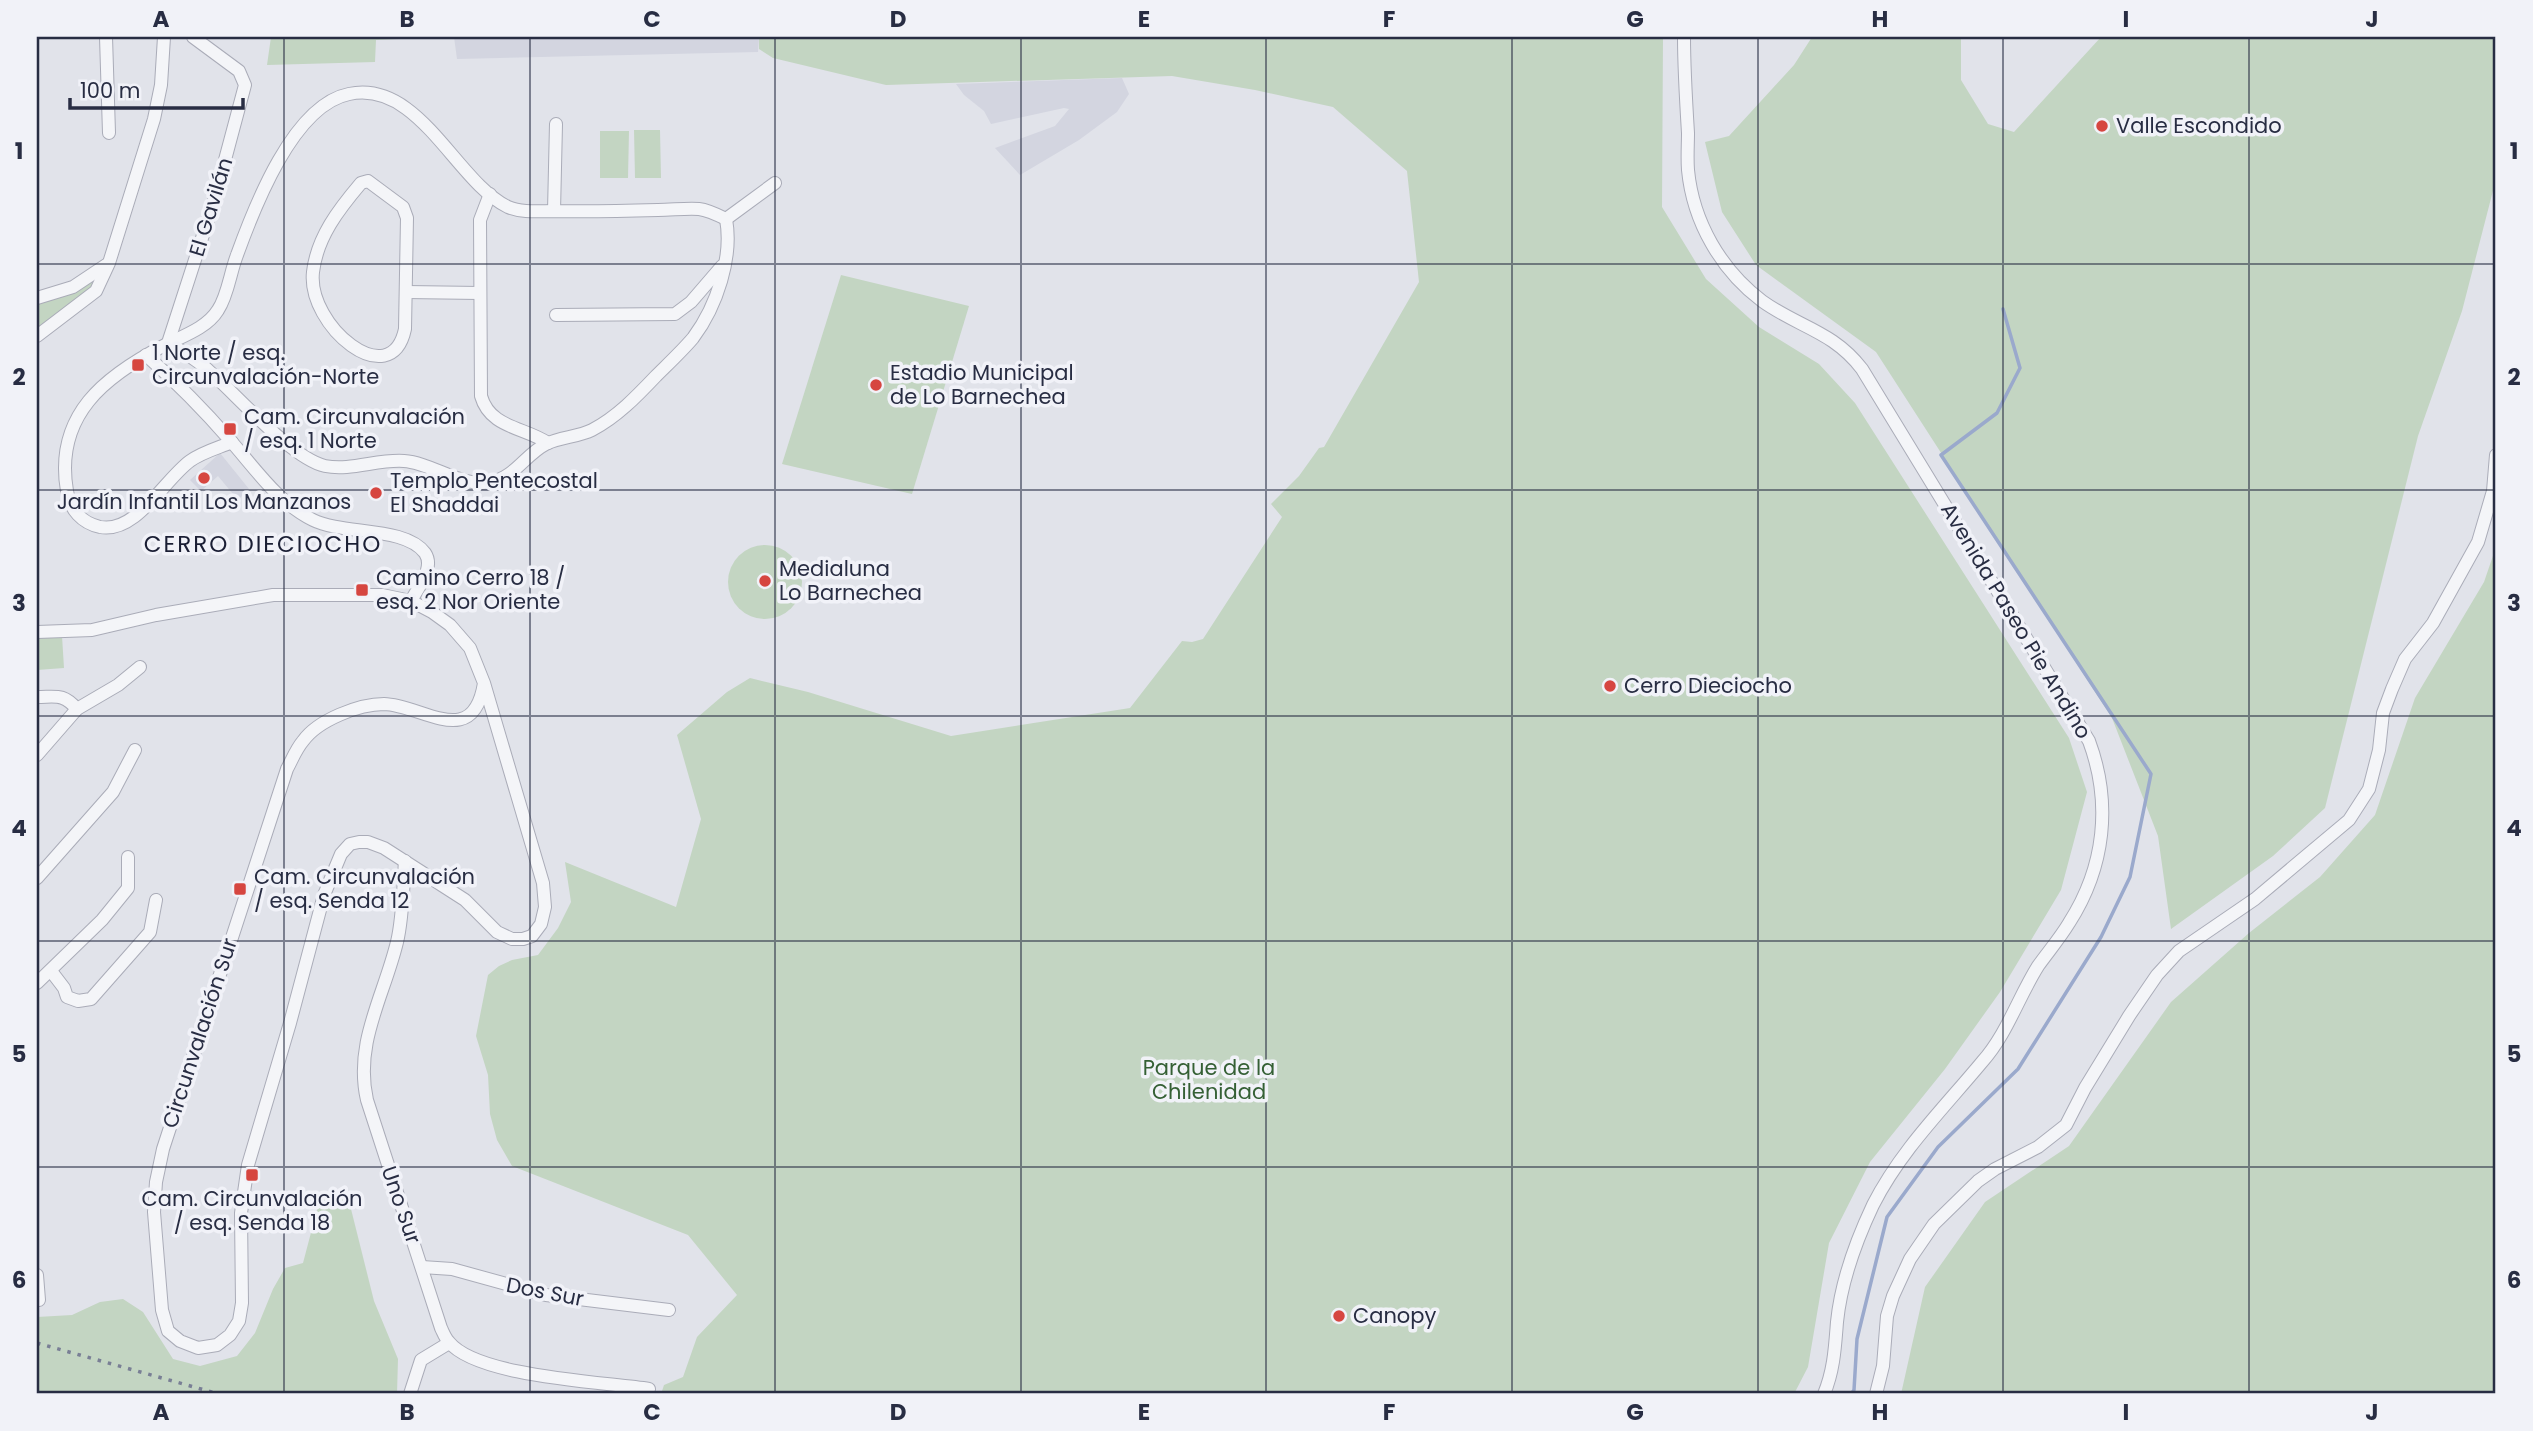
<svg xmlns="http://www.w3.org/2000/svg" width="2533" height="1431" viewBox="0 0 2533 1431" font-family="Poppins,sans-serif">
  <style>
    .built { fill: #d3d5e0 }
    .green { fill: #c3d5c2 }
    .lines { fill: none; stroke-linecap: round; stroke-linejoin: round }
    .stream { stroke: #9aa9cc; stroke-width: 3.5 }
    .street-casing { stroke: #aaacb8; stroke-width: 14 }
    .street { stroke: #f4f5f8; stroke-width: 12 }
    .rail { stroke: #797f95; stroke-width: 3.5; stroke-dasharray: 3.5 7; stroke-linecap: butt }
    .grid { fill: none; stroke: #282d43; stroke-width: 2; stroke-opacity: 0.55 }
    .poi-dot { fill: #d64640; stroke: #f1f2f8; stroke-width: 2.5 }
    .labels { text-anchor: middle; stroke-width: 7; stroke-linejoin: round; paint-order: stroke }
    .poi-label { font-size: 21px; fill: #282d43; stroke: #f1f2f8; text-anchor: start }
    .street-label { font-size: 21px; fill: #282d43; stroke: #f1f2f8 }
    .park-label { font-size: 21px; fill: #356035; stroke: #f1f2f8 }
    .neighbourhood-label { font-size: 23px; letter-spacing: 2px; fill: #1a1e34; stroke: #f1f2f8 }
    .neatline { fill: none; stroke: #282d43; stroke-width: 2.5 }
    .grid-label { font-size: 23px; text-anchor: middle; font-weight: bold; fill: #282d43 }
  </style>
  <rect width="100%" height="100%" fill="#e1e3ea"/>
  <!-- built -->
  <g class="built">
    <polygon points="454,37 759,37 758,52 457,59"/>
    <polygon points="1122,78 1129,94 1117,112 1079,140 1020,175 995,148 1055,126 1069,109 1064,108 991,124 984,111 964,95 956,84"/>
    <polygon points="220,453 249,489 238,500 218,476 201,491 190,480"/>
  </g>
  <!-- green -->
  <g class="green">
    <polygon points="271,37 445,37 376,40 375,62 267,65"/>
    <polygon points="759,37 1663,37 1662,207 1706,279 1759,327 1819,364 1855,403 2069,738 2087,792 2061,890 2000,992 1945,1069 1870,1162 1829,1243 1808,1367 1794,1394 661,1394 664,1385 683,1377 697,1337 737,1295 688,1235 512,1166 497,1140 490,1114 488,1075 476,1036 488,975 499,966 512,960 538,955 558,928 571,902 565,862 676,907 701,819 677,735 727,692 750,678 808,692 951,736 1130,708 1182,641 1192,642 1203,639 1282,517 1271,504 1299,476 1319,448 1324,447 1419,282 1407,171 1333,107 1255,90 1172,76 886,85 773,58 759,49"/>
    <polygon points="1812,37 1961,37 1961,80 1988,124 2014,132 2101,37 2496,37 2496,179 2462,311 2418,436 2325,808 2273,856 2171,929 2158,836 2112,718 1876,352 1756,265 1722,212 1705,142 1729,136 1794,65"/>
    <polygon points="634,130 660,130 661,178 635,178"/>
    <polygon points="600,131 629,131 628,178 600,178"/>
    <polygon points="841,275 969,306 912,494 782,464"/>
    <polygon points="94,280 90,289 37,331 37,304"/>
    <circle cx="765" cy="582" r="37"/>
    <polygon points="2496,547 2496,1394 1901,1394 1925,1287 1985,1202 2069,1146 2171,1002 2249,933 2320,877 2375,815 2415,698 2484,582"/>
    <polygon points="62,636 64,668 37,670 37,637"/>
    <polygon points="331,1193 349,1201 374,1301 398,1359 397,1394 37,1394 37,1317 72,1315 100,1302 123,1299 143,1312 173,1359 200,1366 237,1356 255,1333 273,1289 285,1268 303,1263 318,1206"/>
  </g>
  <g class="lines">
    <!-- stream -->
    <polyline class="stream" points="1851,1394 1854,1390 1857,1339 1887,1217 1938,1147 2018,1069 2101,937 2130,877 2151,774 1941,455 1997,413 2020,368 2003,309"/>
    <defs>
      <g id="street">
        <polyline points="106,37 109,133"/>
        <path d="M1684,37c0,32 2,64 4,96 0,12 -1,24 0,37 5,52 33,100 74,131 36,26 71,30 100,68l227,372c23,62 16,126 -20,182 -9,15 -21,29 -31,43 -20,32 -31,68 -56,96 -39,47 -81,88 -109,143 -17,36 -32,77 -36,117 -2,25 -3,48 -13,72"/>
        <path d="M368,181l35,26 4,11 -2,111c-14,66 -98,-3 -92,-57 4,-35 26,-63 48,-89z"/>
        <path d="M490,194l-10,26 1,176c9,32 43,31 67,47"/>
        <polyline points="554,211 556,124"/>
        <polyline points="726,219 775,183"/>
        <polyline points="406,292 480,293"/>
        <polyline points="37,298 73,287 106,265"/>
        <polyline points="556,315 675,314 691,302 722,266"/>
        <polyline points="37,336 96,291 109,263 154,119 161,85 164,37"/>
        <path d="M168,343c14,8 28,16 40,27 28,24 84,89 117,96 26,5 53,-7 79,-5 29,2 57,27 87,21 23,-4 35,-28 55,-38 14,-7 32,-7 46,-14 25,-13 45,-34 64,-54 12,-12 26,-25 37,-38 24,-32 40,-81 33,-119"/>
        <polyline points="168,343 214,201 245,85 239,71 193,37"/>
        <path d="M146,355c30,27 57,54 83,84 26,29 48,63 84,81 30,15 92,6 112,33 10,15 -7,34 -14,48"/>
        <path d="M232,442c-14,6 -30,10 -42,19 -26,19 -54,73 -90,66 -18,-4 -30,-17 -33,-36 -13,-76 38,-115 98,-146 18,-9 42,-17 53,-35 10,-15 12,-37 19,-55 17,-47 56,-150 112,-161 70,-15 107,88 159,113 14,6 31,4 46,4 35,1 70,0 104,-1 14,0 28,-2 41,-1 9,1 19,6 27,10"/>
        <path d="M37,632l55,-2 64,-15 117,-20h109l29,6 21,11 18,13 20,23 14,35 59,200 2,24 -4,17 -9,12 -9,3h-11l-15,-7 -32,-32 -81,-52 -16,-6h-9l-9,2 -9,10 -17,41 -34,128 -42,142 -7,48 1,90 -3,18 -9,14 -13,10 -19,3 -18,-7 -12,-10 -6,-21 -8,-98 2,-30 7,-33 124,-380c5,-9 9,-20 16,-28 15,-21 56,-37 81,-37 39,1 89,47 100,-21"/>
        <path d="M37,697c19,0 26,-4 40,12"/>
        <polyline points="37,755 77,709 118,685 140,667"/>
        <path d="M405,861c-2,27 -2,56 -8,81 -13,54 -43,101 -30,158l74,228c2,4 4,10 8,14 28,35 155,40 200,47"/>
        <polyline points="37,878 113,792 135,750"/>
        <polyline points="51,971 64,988 67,997 78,1001 91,999 150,932 156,900"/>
        <polyline points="37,983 102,920 128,888 128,857"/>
        <polyline points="422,1267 452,1269 546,1295 669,1310"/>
        <polyline points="37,1275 39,1300"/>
        <polyline points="410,1394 421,1360 449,1343"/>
        <polyline points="1876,1394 1883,1366 1887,1316 1893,1296 1910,1259 1934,1224 1978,1181 1995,1169 2038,1147 2066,1125 2085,1088 2129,1016 2157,975 2179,951 2255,899 2349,820 2369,789 2379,750 2383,713 2392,689 2405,659 2433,623 2478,542 2493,491 2496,455"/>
      </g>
    </defs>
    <!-- street casing -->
    <use href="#street" class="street-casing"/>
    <!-- street -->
    <use href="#street" class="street"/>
    <!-- rail -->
    <polyline class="rail" points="37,1343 219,1394"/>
  </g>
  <!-- grid -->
  <path class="grid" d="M284,37v1357M530,37v1357M775,37v1357M1021,37v1357M1266,37v1357M1512,37v1357M1758,37v1357M2003,37v1357M2249,37v1357M37,264h2459M37,490h2459M37,716h2459M37,941h2459M37,1167h2459"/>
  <!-- markers -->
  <g class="poi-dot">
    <circle cx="2102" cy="126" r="7"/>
    <rect x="131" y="358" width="14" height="14" rx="3.5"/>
    <circle cx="876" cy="385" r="7"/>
    <rect x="223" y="422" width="14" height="14" rx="3.5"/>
    <circle cx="204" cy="478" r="7"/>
    <circle cx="376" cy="493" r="7"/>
    <circle cx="765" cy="581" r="7"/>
    <rect x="355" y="583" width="14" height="14" rx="3.5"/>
    <circle cx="1610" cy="686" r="7"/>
    <rect x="233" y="882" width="14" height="14" rx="3.5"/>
    <rect x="245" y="1168" width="14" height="14" rx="3.5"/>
    <circle cx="1339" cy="1316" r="7"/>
  </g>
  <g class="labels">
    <!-- poi labels -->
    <g class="poi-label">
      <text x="2116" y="133">Valle Escondido</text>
      <text x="152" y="360">1 Norte / esq.<tspan x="152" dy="24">Circunvalación-Norte</tspan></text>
      <text x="890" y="380">Estadio Municipal<tspan x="890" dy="24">de Lo Barnechea</tspan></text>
      <text x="244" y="424">Cam. Circunvalación<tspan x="244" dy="24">/ esq. 1 Norte</tspan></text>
      <text x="390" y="488">Templo Pentecostal<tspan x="390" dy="24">El Shaddai</tspan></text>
      <text x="204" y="509" text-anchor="middle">Jardín Infantil Los Manzanos</text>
      <text x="779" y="576">Medialuna<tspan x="779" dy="24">Lo Barnechea</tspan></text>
      <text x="376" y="585">Camino Cerro 18 /<tspan x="376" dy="24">esq. 2 Nor Oriente</tspan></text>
      <text x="1624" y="693">Cerro Dieciocho</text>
      <text x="254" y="884">Cam. Circunvalación<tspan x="254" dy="24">/ esq. Senda 12</tspan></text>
      <text x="252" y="1206" text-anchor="middle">Cam. Circunvalación<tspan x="252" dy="24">/ esq. Senda 18</tspan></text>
      <text x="1353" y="1323">Canopy</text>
    </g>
    <!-- street labels -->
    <g class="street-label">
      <text transform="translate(211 207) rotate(-73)" y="7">El Gavilán</text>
      <text transform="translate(2016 621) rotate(59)" y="7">Avenida Paseo Pie Andino</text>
      <text transform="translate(200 1033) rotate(-72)" y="7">Circunvalación Sur</text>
      <text transform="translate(401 1205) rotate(71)" y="7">Uno Sur</text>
      <text transform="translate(545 1292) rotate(11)" y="7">Dos Sur</text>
    </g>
    <!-- park labels -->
    <g class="park-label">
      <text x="1209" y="1075">Parque de la<tspan x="1209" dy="24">Chilenidad</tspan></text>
    </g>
    <!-- neighbourhood labels -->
    <g class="neighbourhood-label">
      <text x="263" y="552">CERRO DIECIOCHO</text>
    </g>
  </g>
  <!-- border -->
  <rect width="2533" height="1431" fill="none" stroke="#f1f2f8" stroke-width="77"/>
  <!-- scale -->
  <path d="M70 98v10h173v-10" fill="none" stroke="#282d43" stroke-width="3.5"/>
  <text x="80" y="98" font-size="21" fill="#282d43" stroke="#f1f2f8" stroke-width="5" paint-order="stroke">100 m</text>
  <rect x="38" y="38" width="2456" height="1354" class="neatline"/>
  <g class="grid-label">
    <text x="161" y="27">A</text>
    <text x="407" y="27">B</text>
    <text x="652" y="27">C</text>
    <text x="898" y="27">D</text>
    <text x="1144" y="27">E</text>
    <text x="1389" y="27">F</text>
    <text x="1635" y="27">G</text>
    <text x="1880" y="27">H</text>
    <text x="2126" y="27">I</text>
    <text x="2372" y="27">J</text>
    <text x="19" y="159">1</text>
    <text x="2514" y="159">1</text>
    <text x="19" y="385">2</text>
    <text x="2514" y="385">2</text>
    <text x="19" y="611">3</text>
    <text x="2514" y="611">3</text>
    <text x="19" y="836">4</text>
    <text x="2514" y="836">4</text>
    <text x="19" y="1062">5</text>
    <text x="2514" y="1062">5</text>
    <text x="19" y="1288">6</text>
    <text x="2514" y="1288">6</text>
    <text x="161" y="1420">A</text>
    <text x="407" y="1420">B</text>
    <text x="652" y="1420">C</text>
    <text x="898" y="1420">D</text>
    <text x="1144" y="1420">E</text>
    <text x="1389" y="1420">F</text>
    <text x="1635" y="1420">G</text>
    <text x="1880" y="1420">H</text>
    <text x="2126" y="1420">I</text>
    <text x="2372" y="1420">J</text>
  </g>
</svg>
